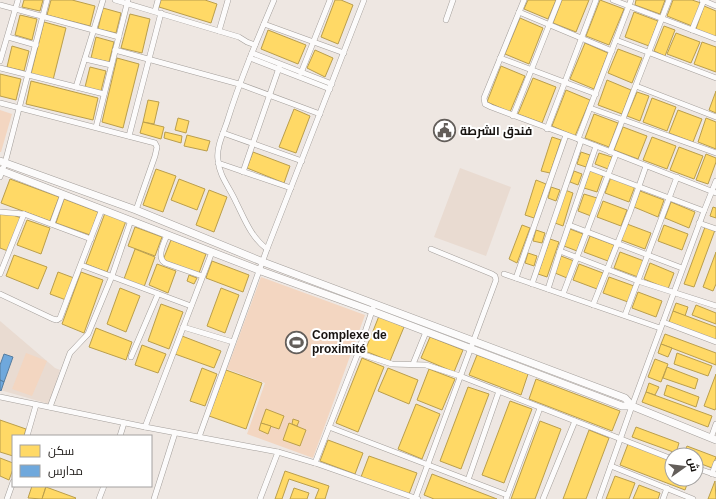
<svg xmlns="http://www.w3.org/2000/svg" width="716" height="499" viewBox="0 0 716 499" font-family="Helvetica,Cairo,sans-serif">
  <style>
    .built { fill: #e9dbd1 }
    .green { fill: #f3d6c1 }
    .homes { fill: #ffd966; stroke: #ba9e4c }
    .schools { fill: #6fa8dc; stroke: #557c9f }
    .lines { fill: none; stroke-linecap: round; stroke-linejoin: round }
    .street-casing { stroke: #a39e9a; stroke-width: 6 }
    .secondary-casing { stroke: #a39e9a; stroke-width: 8 }
    .street { stroke: #fcfbfb; stroke-width: 5 }
    .secondary { stroke: #fcfbfb; stroke-width: 7 }
    .labels { text-anchor: middle; stroke-width: 4; stroke-linejoin: round; paint-order: stroke }
    .poi-label { font-size: 12px; font-weight: bold; fill: #181411; stroke: #fff; text-anchor: start }
  </style>
  <rect width="100%" height="100%" fill="#eee7e2"/>
  <!-- built -->
  <g class="built">
    <polygon points="460,168 511,187 486,256 434,237"/>
    <polygon points="0,321 55,368 60,370 49,404 0,390"/>
  </g>
  <!-- green -->
  <g class="green">
    <polygon points="0,110 12,114 1,152 0,152"/>
    <polygon points="261,277 365,315 313,458 247,434 265,383 227,369"/>
    <polygon points="26,353 47,361 32,396 12,389"/>
  </g>
  <!-- homes -->
  <g class="homes">
    <polygon points="24,0 43,0 40,11 22,7"/>
    <polygon points="51,0 72,0 95,6 90,26 47,15"/>
    <polygon points="161,0 205,0 217,4 211,23 159,7"/>
    <polygon points="335,0 341,0 353,5 338,44 321,37"/>
    <polygon points="528,0 556,0 548,19 524,9"/>
    <polygon points="562,0 589,0 576,32 553,23"/>
    <polygon points="600,0 624,9 609,45 586,36"/>
    <polygon points="636,0 665,0 660,14 635,5"/>
    <polygon points="673,0 692,0 701,3 692,26 667,16"/>
    <polygon points="704,6 716,11 716,37 696,29"/>
    <polygon points="103,8 121,13 116,33 98,29"/>
    <polygon points="634,12 658,21 649,46 625,37"/>
    <polygon points="130,14 150,19 142,53 121,48"/>
    <polygon points="20,15 37,19 32,40 15,35"/>
    <polygon points="520,18 543,28 529,64 505,54"/>
    <polygon points="44,22 66,28 53,80 31,74"/>
    <polygon points="664,26 675,30 665,56 654,51"/>
    <polygon points="268,30 306,45 298,64 261,49"/>
    <polygon points="676,33 700,42 691,63 667,54"/>
    <polygon points="96,37 114,42 109,62 91,58"/>
    <polygon points="702,42 716,47 716,72 694,64"/>
    <polygon points="585,43 608,53 594,89 570,79"/>
    <polygon points="12,46 29,51 24,71 7,67"/>
    <polygon points="618,49 642,58 632,83 608,73"/>
    <polygon points="315,50 333,58 325,77 307,68"/>
    <polygon points="117,58 139,64 123,128 102,122"/>
    <polygon points="501,66 525,76 510,112 487,102"/>
    <polygon points="90,67 106,71 101,91 85,87"/>
    <polygon points="0,74 21,79 16,100 0,96"/>
    <polygon points="533,78 556,87 542,123 518,114"/>
    <polygon points="607,80 631,90 622,114 598,105"/>
    <polygon points="31,81 98,98 93,120 26,104"/>
    <polygon points="566,90 590,100 575,136 552,126"/>
    <polygon points="716,91 716,113 709,110"/>
    <polygon points="637,92 649,96 640,121 627,116"/>
    <polygon points="652,98 676,107 667,131 643,122"/>
    <polygon points="148,100 159,102 154,124 143,122"/>
    <polygon points="294,109 310,116 296,153 279,147"/>
    <polygon points="678,110 702,119 693,142 669,133"/>
    <polygon points="594,114 618,123 609,147 585,138"/>
    <polygon points="178,118 189,121 186,133 175,130"/>
    <polygon points="706,118 716,122 716,149 698,142"/>
    <polygon points="143,122 164,127 161,139 140,133"/>
    <polygon points="623,127 647,136 638,159 614,150"/>
    <polygon points="165,132 182,136 181,143 164,138"/>
    <polygon points="187,135 210,141 207,151 184,146"/>
    <polygon points="552,137 561,140 550,173 541,171"/>
    <polygon points="652,137 676,146 667,169 643,160"/>
    <polygon points="679,147 703,156 694,179 670,170"/>
    <polygon points="253,152 290,166 284,183 247,168"/>
    <polygon points="581,152 590,155 586,167 577,164"/>
    <polygon points="599,153 612,157 608,169 595,164"/>
    <polygon points="706,154 716,158 716,162 708,184 696,180"/>
    <polygon points="156,169 176,176 163,212 143,205"/>
    <polygon points="590,170 603,175 597,192 584,188"/>
    <polygon points="574,171 582,174 578,185 570,182"/>
    <polygon points="611,177 635,186 629,202 605,193"/>
    <polygon points="10,179 59,197 50,221 1,203"/>
    <polygon points="179,179 205,189 197,210 171,200"/>
    <polygon points="536,180 546,184 534,218 525,215"/>
    <polygon points="551,187 560,190 556,201 548,198"/>
    <polygon points="209,190 227,197 214,232 196,225"/>
    <polygon points="565,190 573,193 563,226 555,223"/>
    <polygon points="640,191 664,200 658,217 634,207"/>
    <polygon points="584,194 597,198 591,216 578,211"/>
    <polygon points="64,199 98,212 90,235 56,223"/>
    <polygon points="603,201 627,210 621,226 597,217"/>
    <polygon points="671,202 695,212 689,228 665,218"/>
    <polygon points="713,207 716,208 716,218 710,216"/>
    <polygon points="0,210 21,218 8,251 0,248"/>
    <polygon points="105,213 126,221 107,272 86,264"/>
    <polygon points="27,220 50,228 41,254 17,245"/>
    <polygon points="627,224 651,233 645,249 621,240"/>
    <polygon points="522,225 530,228 517,263 509,259"/>
    <polygon points="664,225 688,234 682,250 658,241"/>
    <polygon points="135,227 162,237 155,256 128,246"/>
    <polygon points="705,227 715,230 694,287 684,284"/>
    <polygon points="570,229 583,234 577,251 564,246"/>
    <polygon points="536,230 545,233 542,243 533,241"/>
    <polygon points="590,236 614,245 608,261 584,252"/>
    <polygon points="550,239 559,242 547,277 538,274"/>
    <polygon points="171,240 206,254 199,273 163,260"/>
    <polygon points="135,249 155,257 144,287 124,279"/>
    <polygon points="620,252 644,261 638,277 614,268"/>
    <polygon points="716,252 716,284 713,291 703,287"/>
    <polygon points="528,253 537,256 534,266 525,263"/>
    <polygon points="14,255 47,267 38,289 6,276"/>
    <polygon points="561,256 574,261 567,278 555,273"/>
    <polygon points="212,261 249,275 243,292 206,278"/>
    <polygon points="650,263 674,273 668,289 644,279"/>
    <polygon points="157,264 176,271 168,293 149,285"/>
    <polygon points="579,264 603,273 597,289 573,280"/>
    <polygon points="58,272 74,278 66,300 50,294"/>
    <polygon points="81,272 103,280 84,333 62,324"/>
    <polygon points="189,275 197,278 194,284 187,281"/>
    <polygon points="609,277 634,286 628,302 603,293"/>
    <polygon points="120,288 140,296 126,332 107,324"/>
    <polygon points="221,288 239,295 225,333 207,326"/>
    <polygon points="638,292 662,301 656,317 632,308"/>
    <polygon points="676,303 688,307 685,316 673,311"/>
    <polygon points="161,304 183,312 169,349 148,341"/>
    <polygon points="696,305 716,313 716,324 692,315"/>
    <polygon points="673,311 716,327 716,340 669,322"/>
    <polygon points="379,316 404,327 390,361 365,351"/>
    <polygon points="96,328 132,342 126,360 89,347"/>
    <polygon points="665,334 716,353 716,365 661,344"/>
    <polygon points="182,336 221,351 214,368 175,354"/>
    <polygon points="430,337 463,350 454,372 421,358"/>
    <polygon points="661,344 672,348 668,357 658,353"/>
    <polygon points="142,345 166,354 158,373 135,365"/>
    <polygon points="677,353 712,366 708,376 674,364"/>
    <polygon points="477,355 528,374 521,395 469,375"/>
    <polygon points="362,358 384,367 358,432 336,423"/>
    <polygon points="655,359 668,364 661,382 648,377"/>
    <polygon points="667,367 698,379 695,389 663,378"/>
    <polygon points="202,368 217,374 205,406 190,401"/>
    <polygon points="388,368 418,380 409,404 378,391"/>
    <polygon points="429,369 455,379 442,410 417,400"/>
    <polygon points="226,370 262,383 246,429 209,416"/>
    <polygon points="716,374 716,408 715,410 704,406"/>
    <polygon points="536,379 620,411 612,431 529,399"/>
    <polygon points="649,383 659,387 655,395 646,392"/>
    <polygon points="667,385 699,397 696,407 664,395"/>
    <polygon points="468,387 489,394 461,469 440,461"/>
    <polygon points="646,392 712,416 708,427 642,402"/>
    <polygon points="510,401 532,409 504,483 482,475"/>
    <polygon points="416,404 440,414 422,459 398,449"/>
    <polygon points="266,409 284,416 279,429 261,423"/>
    <polygon points="293,419 299,421 297,426 292,424"/>
    <polygon points="0,420 26,429 24,436 13,436 13,456 0,452"/>
    <polygon points="540,421 561,429 535,499 511,499"/>
    <polygon points="261,423 271,426 268,434 259,430"/>
    <polygon points="289,423 306,430 300,446 283,440"/>
    <polygon points="636,427 679,443 676,453 632,437"/>
    <polygon points="589,430 609,438 586,499 563,499"/>
    <polygon points="328,440 363,453 355,474 320,461"/>
    <polygon points="628,444 672,461 672,479 689,479 685,490 620,465"/>
    <polygon points="687,446 716,457 712,468 696,462 696,455 683,455"/>
    <polygon points="369,456 417,473 409,494 361,477"/>
    <polygon points="0,458 13,463 13,469 9,480 0,476"/>
    <polygon points="285,471 329,486 325,499 315,499 319,489 289,479 282,499 275,499"/>
    <polygon points="432,474 497,499 434,499 424,495"/>
    <polygon points="615,476 635,483 629,499 606,499"/>
    <polygon points="715,481 716,499 708,499"/>
    <polygon points="639,485 660,493 658,499 633,499"/>
    <polygon points="32,486 46,486 42,499 28,498"/>
    <polygon points="46,487 76,498 75,499 42,499"/>
    <polygon points="294,488 309,493 307,499 290,499"/>
  </g>
  <!-- schools -->
  <g class="schools">
    <polygon points="4,354 13,357 4,382 0,380 0,365"/>
    <polygon points="0,380 4,382 1,391 0,390"/>
  </g>
  <g class="lines">
    <defs>
      <g id="street">
        <polyline points="115,0 239,37 247,42 255,45"/>
        <polyline points="524,0 484,98 485,104 491,107 578,139 716,193"/>
        <polyline points="613,0 716,39"/>
        <polyline points="702,0 716,6"/>
        <polyline points="0,5 119,37"/>
        <polyline points="155,11 158,0"/>
        <polyline points="519,12 612,51"/>
        <polyline points="446,20 453,0"/>
        <polyline points="264,24 344,53"/>
        <polyline points="692,30 704,0"/>
        <polyline points="219,31 228,0"/>
        <polyline points="8,37 36,45"/>
        <polyline points="616,40 716,78"/>
        <polyline points="115,50 239,84 320,114"/>
        <polyline points="252,53 332,84"/>
        <polyline points="250,58 330,89"/>
        <polyline points="500,58 596,94"/>
        <polyline points="85,59 111,65"/>
        <polyline points="0,61 18,0"/>
        <polyline points="0,68 104,94"/>
        <polyline points="301,73 330,0"/>
        <polyline points="636,86 716,117"/>
        <polyline points="76,87 103,0"/>
        <polyline points="0,103 155,143 157,147 155,156 136,210"/>
        <polyline points="590,108 716,153"/>
        <polyline points="513,116 559,0"/>
        <polyline points="96,127 128,0"/>
        <polyline points="547,129 596,0"/>
        <polyline points="223,133 302,161"/>
        <polyline points="129,136 161,13"/>
        <polyline points="578,139 631,0"/>
        <polyline points="610,152 669,0"/>
        <polyline points="218,163 291,188"/>
        <polyline points="589,168 704,211"/>
        <polyline points="243,172 280,65"/>
        <polyline points="0,177 5,163 47,0"/>
        <polyline points="0,212 24,214 91,239"/>
        <polyline points="699,223 716,229"/>
        <polyline points="52,224 63,194"/>
        <polyline points="569,225 682,268"/>
        <path d="M167,235c-3,8 -11,22 -2,28l37,13"/>
        <path d="M267,249c-16,-12 -22,-29 -31,-47 -6,-14 -17,-26 -18,-42 -2,-12 5,-26 9,-38 13,-42 30,-82 47,-122"/>
        <polyline points="560,251 638,281 716,306"/>
        <polyline points="81,265 191,306"/>
        <polyline points="0,274 24,214"/>
        <polyline points="504,274 660,328"/>
        <polyline points="516,278 566,135"/>
        <polyline points="532,284 581,141"/>
        <polyline points="548,289 560,251 596,146"/>
        <polyline points="0,294 53,319 57,320 60,318 102,209"/>
        <polyline points="563,294 616,154"/>
        <polyline points="593,305 630,212 646,166"/>
        <polyline points="625,315 677,177"/>
        <polyline points="663,322 716,342"/>
        <polyline points="183,327 233,342"/>
        <polyline points="358,353 392,364 426,365 460,376 672,459"/>
        <polyline points="131,357 158,294"/>
        <polyline points="413,364 426,332"/>
        <polyline points="0,397 145,427 278,452 315,463 418,499"/>
        <polyline points="50,407 70,353 88,334 112,276 131,220"/>
        <polyline points="145,427 212,252"/>
        <polyline points="329,427 507,495"/>
        <polyline points="27,436 36,405"/>
        <polyline points="120,436 124,423"/>
        <polyline points="199,437 267,249 364,0"/>
        <polyline points="711,438 716,424"/>
        <polyline points="315,463 358,353 373,308"/>
        <polyline points="611,466 693,499"/>
        <polyline points="696,468 716,475"/>
        <polyline points="712,474 716,463"/>
        <polyline points="468,480 499,391"/>
        <polyline points="7,499 13,482"/>
        <polyline points="99,499 104,486"/>
        <polyline points="154,499 175,433"/>
        <polyline points="260,499 278,452"/>
        <polyline points="415,499 496,280 495,276 492,274 431,249"/>
        <polyline points="506,499 540,408"/>
        <polyline points="543,499 575,421"/>
        <polyline points="599,499 632,406 704,211 716,181"/>
        <polyline points="663,499 667,488"/>
      </g>
      <g id="secondary">
        <polyline points="0,161 136,210 263,262 625,398 632,406 716,440"/>
        <polyline points="0,170 261,271 372,311 622,406 632,406"/>
      </g>
    </defs>
    <!-- street casing -->
    <use href="#street" class="street-casing"/>
    <!-- secondary casing -->
    <use href="#secondary" class="secondary-casing"/>
    <!-- street -->
    <use href="#street" class="street"/>
    <!-- secondary -->
    <use href="#secondary" class="secondary"/>
  </g>
  <!-- icons -->
  <defs>
    <symbol id="civic-ring" viewBox="-11 -11 22 22"><circle r="9.5" fill="#fff" stroke="#635e5a" stroke-width="1.5"/><path d="M-.6-6.5H3V-4.5H.6V-3L4-1V1h2V6H-6V1h2V-1L-.6-3ZM-1.2 2.5V6h2.4V2.5Z" fill="#635e5a"/></symbol>
    <symbol id="stadium-ring" viewBox="-11 -11 22 22"><circle r="9.5" fill="#fff" stroke="#635e5a" stroke-width="1.5"/><path d="M0-5a6.5 5 0 1 0 0 10a6.5 5 0 1 0 0-10ZM-3.5-1.8h7v3.6h-7Z" fill="#635e5a"/></symbol>
  </defs>
  <g fill-rule="evenodd">
    <use href="#civic-ring" x="432" y="118" width="25" height="25"/>
    <use href="#stadium-ring" x="284" y="330" width="25" height="25"/>
  </g>
  <g class="labels">
    <!-- poi labels -->
    <g class="poi-label">
      <text x="460" y="135">فندق الشرطة</text>
      <text x="312" y="339">Complexe de<tspan x="312" dy="14">proximité</tspan></text>
    </g>
  </g>
  <!-- legend -->
  <rect x="12" y="435" width="140" height="52" fill="#ffffff" stroke="#a3a1a0"/>
  <rect x="20" y="445" width="20" height="12" fill="#ffd966" stroke="#a3a1a0"/>
  <text x="48" y="455" font-size="12" fill="#181411">سكن</text>
  <rect x="20" y="465" width="20" height="12" fill="#6fa8dc" stroke="#a3a1a0"/>
  <text x="48" y="475" font-size="12" fill="#181411">مدارس</text>
  <!-- north arrow -->
  <g transform="translate(684 467) rotate(76)"><circle r="19" fill="#ffffff" stroke="#a3a1a0"/>
  <path d="M0-3L7 15L0 10L-7 15Z" fill="#635e5a"/>
  <text y="-6" font-size="11" font-weight="bold" text-anchor="middle" fill="#181411">ش</text>
  </g>
</svg>
